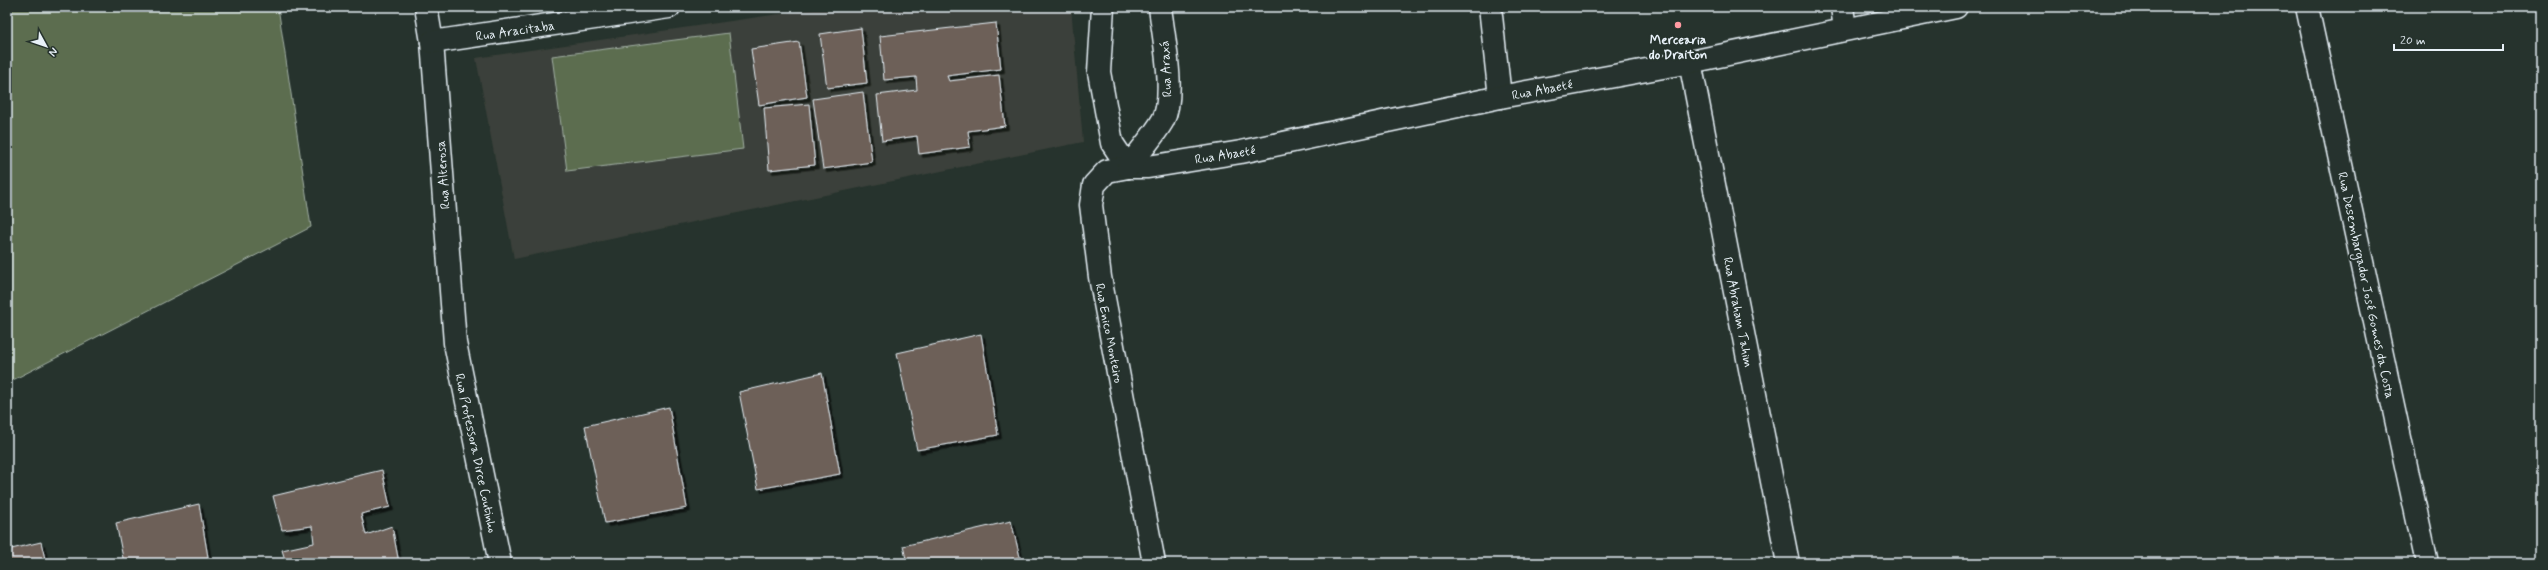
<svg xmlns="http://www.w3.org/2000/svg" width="2548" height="570" viewBox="0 0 2548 570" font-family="Mynerve,sans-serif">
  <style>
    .built { fill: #3b413a }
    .green { fill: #5b6d50; stroke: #a2afa4 }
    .building { fill: #6d6159; stroke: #e8f1f8; filter: url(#shadow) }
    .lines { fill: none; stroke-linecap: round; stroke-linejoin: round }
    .minor-casing { stroke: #e8f1f8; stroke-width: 25 }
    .major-casing { stroke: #e8f1f8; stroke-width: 25 }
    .minor { stroke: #26332d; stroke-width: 22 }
    .major { stroke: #26332d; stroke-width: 22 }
    .poi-dot { fill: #ff9aa2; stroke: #26332d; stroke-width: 1.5 }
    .labels { text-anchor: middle; stroke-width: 4; stroke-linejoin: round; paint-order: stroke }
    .street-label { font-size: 13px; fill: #e8f1f8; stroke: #26332d }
    .poi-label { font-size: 13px; font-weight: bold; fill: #e8f1f8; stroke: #26332d }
  </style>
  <defs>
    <filter id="shadow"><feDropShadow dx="3.5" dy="3.5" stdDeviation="0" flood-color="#0009"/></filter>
  </defs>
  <rect width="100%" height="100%" fill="#26332d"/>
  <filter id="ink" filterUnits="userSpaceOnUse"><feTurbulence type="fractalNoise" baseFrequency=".025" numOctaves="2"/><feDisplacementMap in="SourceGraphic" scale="8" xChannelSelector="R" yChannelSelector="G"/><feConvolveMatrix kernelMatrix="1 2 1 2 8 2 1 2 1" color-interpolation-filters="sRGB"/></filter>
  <g filter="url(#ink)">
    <!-- built -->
    <polygon class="built" points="828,7 1071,7 1083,142 514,259 476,58"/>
    <!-- green -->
    <g class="green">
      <polygon points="7,7 278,7 311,227 7,383"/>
      <polygon points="729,33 743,149 567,171 552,56"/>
    </g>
    <!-- building -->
    <g class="building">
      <polygon points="996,23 1001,69 947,76 949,81 999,75 1005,126 968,131 970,147 919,154 917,136 882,141 877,95 917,90 916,77 884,80 880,36"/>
      <polygon points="861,28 867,83 827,88 820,34"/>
      <polygon points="799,42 807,97 759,105 751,49"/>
      <polygon points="863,92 872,162 823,169 813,99"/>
      <polygon points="809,104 815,165 769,170 764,108"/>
      <polygon points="981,334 998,435 917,450 897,353"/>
      <polygon points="822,373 840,474 758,489 739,392"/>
      <polygon points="669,407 687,508 605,523 585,426"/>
      <polygon points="382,470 390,507 361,514 366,535 392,526 399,563 286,563 282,550 314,543 312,526 282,530 273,496"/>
      <polygon points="199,504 209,563 124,563 116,523"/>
      <polygon points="1011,521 1020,557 996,563 907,563 903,546"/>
      <polygon points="41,542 46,563 7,563 7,550"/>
    </g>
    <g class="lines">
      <defs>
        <g id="minor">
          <polyline points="426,7 432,42 455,343 500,563"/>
          <polyline points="1490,7 1500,97"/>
          <polyline points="1842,7 1845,29"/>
          <polyline points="2307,7 2427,563"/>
          <polyline points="432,42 669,7"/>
          <polyline points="1690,62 1788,563"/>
          <polyline points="1128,167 1148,167 1241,152 1500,97 1690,62 1956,7"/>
        </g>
        <g id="major">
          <polyline points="1103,7 1099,72 1112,143 1128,167"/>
          <polyline points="1128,167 1107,171 1094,185 1091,205 1100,277 1154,563"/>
          <path d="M1128,167c11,-15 26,-31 35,-47 13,-25 0,-85 -3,-113"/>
        </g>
      </defs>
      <!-- minor casing -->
      <use href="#minor" class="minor-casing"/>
      <!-- major casing -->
      <use href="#major" class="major-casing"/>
      <!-- minor -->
      <use href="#minor" class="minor"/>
      <!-- major -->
      <use href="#major" class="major"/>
    </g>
  </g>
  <!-- markers -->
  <circle class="poi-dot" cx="1678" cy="25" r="4"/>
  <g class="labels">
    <!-- street labels -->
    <g class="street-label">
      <text transform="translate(515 30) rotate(-8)" y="5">Rua Aracitaba</text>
      <text transform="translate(1165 69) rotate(-93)" y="5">Rua Araxá</text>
      <text transform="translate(1542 89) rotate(-11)" y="5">Rua Abaeté</text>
      <text transform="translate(1225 154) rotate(-9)" y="5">Rua Abaeté</text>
      <text transform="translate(442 175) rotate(-94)" y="5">Rua Alterosa</text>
      <text transform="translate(2367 285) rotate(78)" y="5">Rua Desembargador José Gomes da Costa</text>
      <text transform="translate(1739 312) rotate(79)" y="5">Rua Abraham Tahim</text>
      <text transform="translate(1110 333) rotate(79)" y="5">Rua Enico Monteiro</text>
      <text transform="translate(477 453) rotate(78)" y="5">Rua Professora Dirce Coutinho</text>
    </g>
    <!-- poi labels -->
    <g class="poi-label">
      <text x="1678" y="44">Mercearia<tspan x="1678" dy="15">do Draiton</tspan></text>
    </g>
  </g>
  <!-- margin -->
  <rect width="2548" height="570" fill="none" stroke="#26332d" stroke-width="24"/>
  <rect x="12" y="12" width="2524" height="546" fill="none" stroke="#e8f1f8" stroke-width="1.5" filter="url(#ink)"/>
  <!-- north arrow -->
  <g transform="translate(46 46) rotate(130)" stroke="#26332d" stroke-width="3" paint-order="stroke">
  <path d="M0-3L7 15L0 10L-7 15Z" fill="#e8f1f8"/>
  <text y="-6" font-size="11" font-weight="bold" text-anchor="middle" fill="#e8f1f8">N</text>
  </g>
  <!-- scale -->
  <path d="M2394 44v6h109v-6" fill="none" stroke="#e8f1f8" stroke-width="2"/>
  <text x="2400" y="44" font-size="12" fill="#e8f1f8" stroke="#26332d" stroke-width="3" paint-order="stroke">20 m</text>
</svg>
